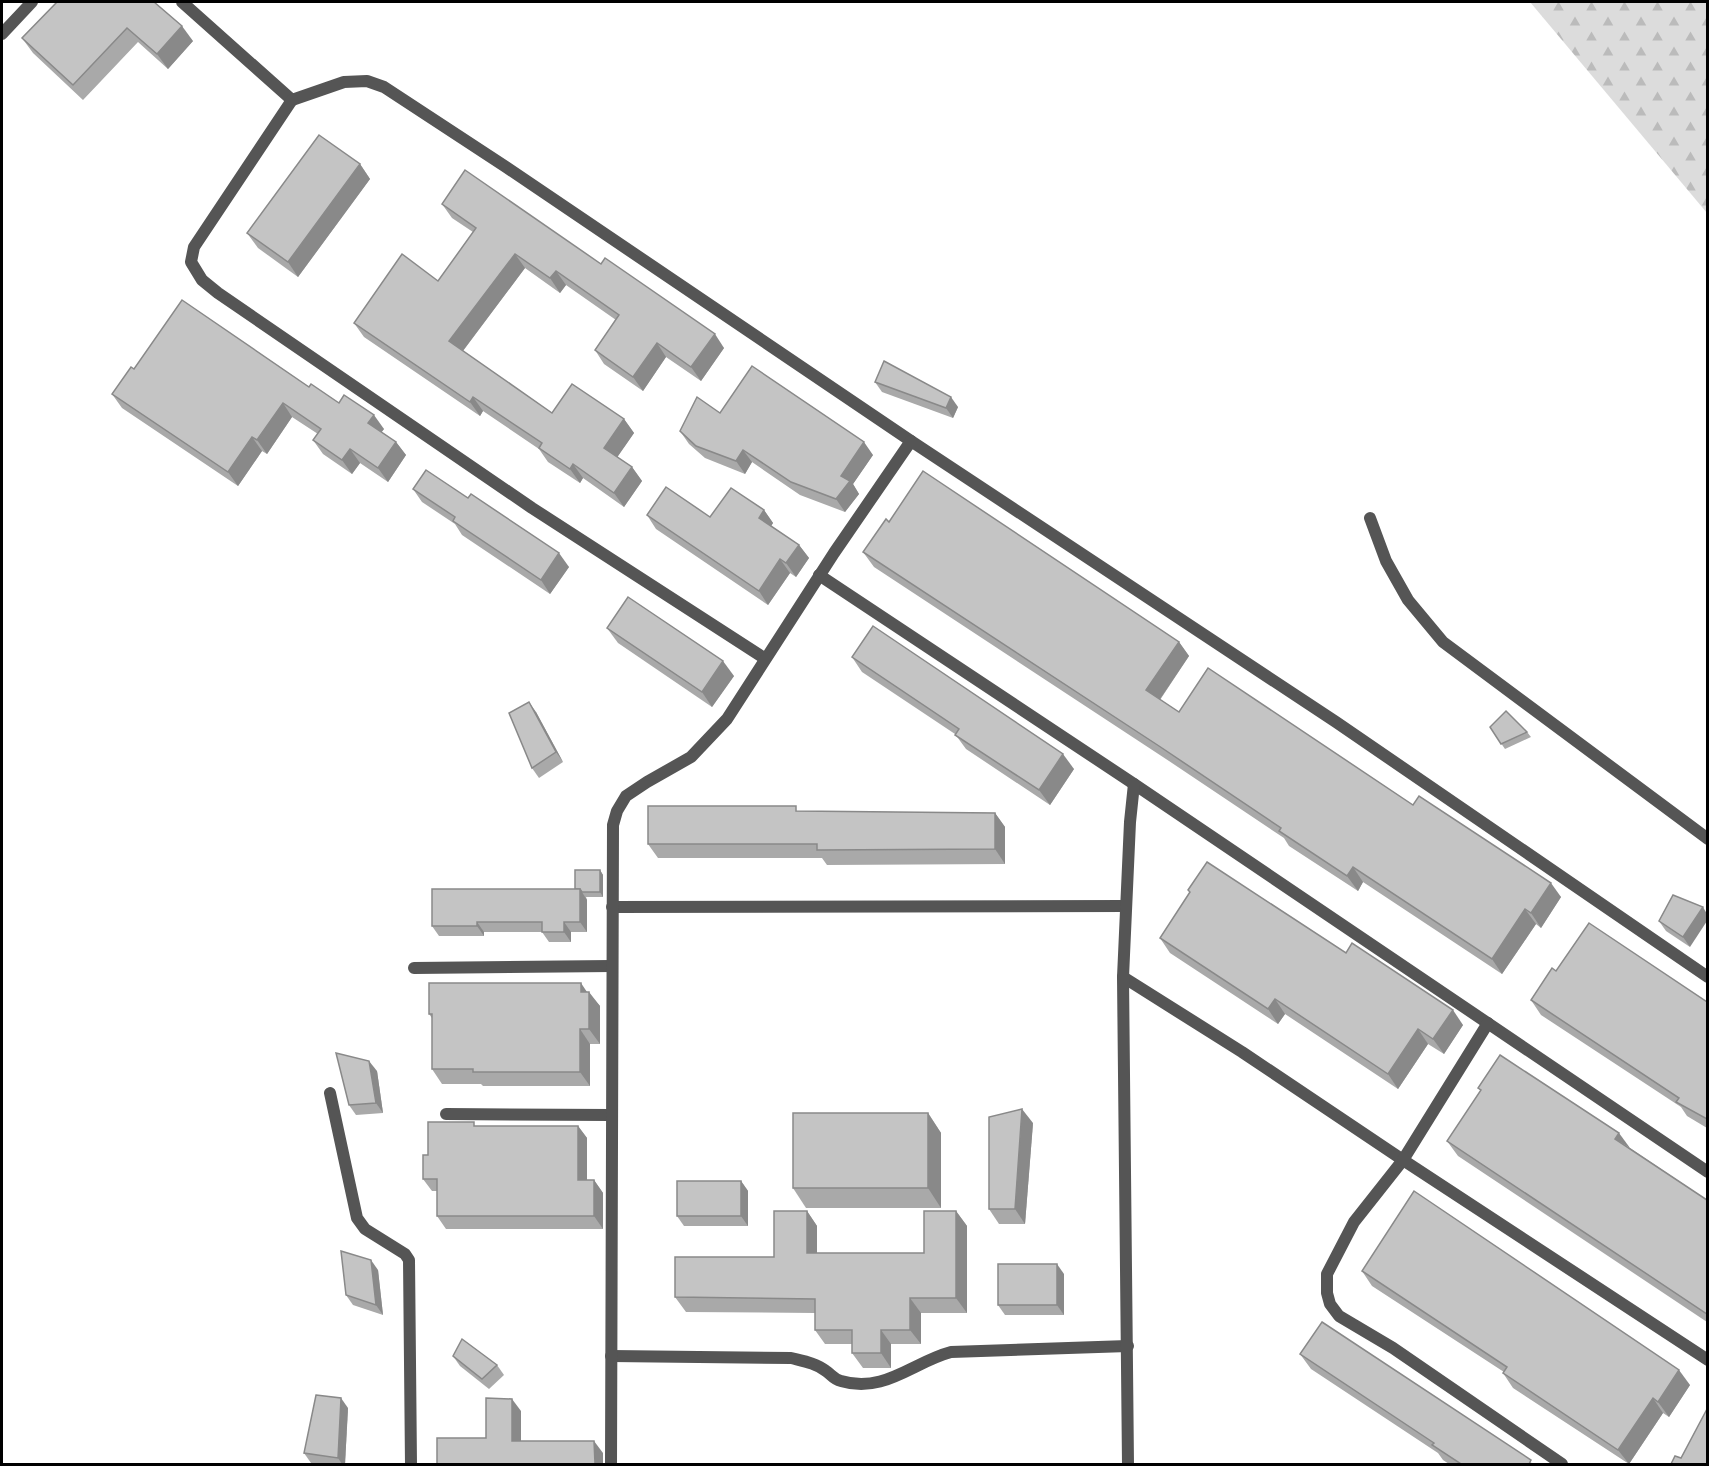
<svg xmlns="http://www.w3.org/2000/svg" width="1709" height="1466" viewBox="0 0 1709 1466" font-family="Overpass,sans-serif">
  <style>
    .forest { fill: url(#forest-firs) }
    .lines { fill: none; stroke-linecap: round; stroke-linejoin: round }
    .lane { stroke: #555; stroke-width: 12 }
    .street { stroke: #555; stroke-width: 12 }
    .wall { fill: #a9a9a9 }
    .shaded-wall { fill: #898989 }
    .building { fill: #c4c4c4; stroke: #898989; stroke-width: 1.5 }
  </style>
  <defs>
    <pattern id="forest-firs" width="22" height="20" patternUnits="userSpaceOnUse" patternTransform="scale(1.5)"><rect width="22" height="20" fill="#dcdcdc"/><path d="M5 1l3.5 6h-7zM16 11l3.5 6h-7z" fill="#bbb"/></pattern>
  </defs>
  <rect width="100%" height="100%" fill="#fff"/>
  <!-- forest -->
  <polygon class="forest" points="1530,2 1707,2 1707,213"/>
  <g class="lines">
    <!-- lane -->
    <g class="lane">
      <polyline points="612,907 1126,906"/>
      <path d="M611,1356l180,2c12,3 25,5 35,13 6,4 7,8 15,10 43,13 72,-19 110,-29l177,-6"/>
    </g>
    <!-- street -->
    <g class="street">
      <polyline points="182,2 292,100 344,82 367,81 384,87 506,167 911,441"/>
      <polyline points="2,34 32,2"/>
      <polyline points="292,100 194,247 191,262 202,280 218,293 532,508 764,658"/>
      <polyline points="1370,518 1386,561 1408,600 1443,642 1708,839"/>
      <polyline points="819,575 1134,784 1708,1172"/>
      <polyline points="414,968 612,966"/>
      <polyline points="1123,977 1242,1052 1403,1160 1354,1222 1327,1274 1327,1293 1330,1304 1339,1316 1393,1348 1562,1464"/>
      <polyline points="1488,1023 1403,1160 1708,1360"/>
      <polyline points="330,1093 357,1218 365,1229 405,1254 409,1260 411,1464"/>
      <polyline points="446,1114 611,1115"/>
      <polyline points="611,1464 613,825 617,811 626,796 647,782 691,757 727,719 834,553 911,441 1336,722 1708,977"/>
      <polyline points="1128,1464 1123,977 1130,822 1134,784"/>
    </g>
  </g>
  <!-- wall -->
  <g class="wall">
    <polygon points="57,2 193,41 168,69 138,42 83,100 33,53 22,38"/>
    <polygon points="360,164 370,179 298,277 258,248 247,233"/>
    <polygon points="442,204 724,348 701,381 666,357 643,391 604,364 595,350 616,320 566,285 560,293 525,268 463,351 552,413 624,419 634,433 617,457 632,467 642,481 624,507 583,478 580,483 548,462 539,449 483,411 480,416 364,337 354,323 438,281 473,232 452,218"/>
    <polygon points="134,369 309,387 384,429 381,432 396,442 406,455 388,482 360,463 352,474 323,454 313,440 318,434 292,417 267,454 262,451 238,486 122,408 112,394"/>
    <polygon points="875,382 958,407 953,418 882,392"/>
    <polygon points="720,413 873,455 853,484 859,494 845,512 800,495 752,462 745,474 705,458 689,444 680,431"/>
    <polygon points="413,489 569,567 550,594 462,535 455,524 422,502"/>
    <polygon points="764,510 773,523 771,526 799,545 809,558 796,577 790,573 768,605 656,529 647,515 710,517"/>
    <polygon points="889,522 1179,642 1189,656 1160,700 1179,712 1413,805 1561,897 1541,928 1536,924 1502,974 1363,882 1358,891 1289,846 1284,838 1169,761 874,567 863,552"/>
    <polygon points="607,628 734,676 712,707 618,643"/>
    <polygon points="852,657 1074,769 1050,805 966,749 955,734 862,672"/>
    <polygon points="536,712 563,762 539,778 532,768"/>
    <polygon points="1490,727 1527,732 1531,737 1505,749"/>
    <polygon points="800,811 995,813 1005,827 1005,864 827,865 822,858 658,858 648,844"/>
    <polygon points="600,870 603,875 603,897 586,897 587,900 587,932 571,932 571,942 549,942 542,932 484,932 484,936 439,936 432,926 575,889"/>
    <polygon points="1188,890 1463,1025 1444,1054 1428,1044 1398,1089 1285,1014 1278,1024 1170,953 1160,938 1190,893"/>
    <polygon points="1673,895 1690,947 1666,931 1659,921"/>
    <polygon points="1556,971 1707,1002 1707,1128 1687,1116 1681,1107 1541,1015 1531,1000"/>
    <polygon points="587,992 600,1006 600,1044 590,1044 590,1086 483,1086 481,1084 442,1084 432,1069 432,1018 429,1014"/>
    <polygon points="377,1071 383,1113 356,1115 349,1105"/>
    <polygon points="1478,1088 1630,1148 1707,1200 1707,1322 1458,1156 1447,1141 1481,1091"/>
    <polygon points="928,1113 941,1133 941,1208 806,1208 793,1188"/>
    <polygon points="1033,1123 1025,1224 999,1224 989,1209"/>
    <polygon points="476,1126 578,1126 587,1138 587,1180 594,1180 603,1193 603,1229 446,1229 437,1216 437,1191 432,1191 423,1179 428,1155"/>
    <polygon points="741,1181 748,1191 748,1226 684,1226 677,1216"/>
    <polygon points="807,1211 817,1226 817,1253 924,1253 956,1211 967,1226 967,1313 921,1313 921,1344 891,1344 891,1368 863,1368 852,1353 852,1344 825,1344 815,1330 815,1313 686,1312 675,1297 774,1257"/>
    <polygon points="378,1270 383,1315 353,1305 346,1295"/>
    <polygon points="1362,1271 1690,1385 1669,1417 1663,1413 1629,1464 1513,1388 1503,1373 1504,1372 1372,1286"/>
    <polygon points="1064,1274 1064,1315 1005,1315 998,1305"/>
    <polygon points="1300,1354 1534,1464 1449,1464 1443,1460 1438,1453 1311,1369"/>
    <polygon points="453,1356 497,1365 504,1375 489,1389 460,1366"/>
    <polygon points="348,1408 345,1464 323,1464 311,1463 304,1453"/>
  </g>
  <!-- shaded-wall -->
  <g class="shaded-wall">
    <polygon points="182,26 193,41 168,69 157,54"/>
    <polygon points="360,164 370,179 298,277 288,262"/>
    <polygon points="515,254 525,268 459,356 449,341"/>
    <polygon points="556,271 566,285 560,293 550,278"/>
    <polygon points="715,334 724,348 701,381 691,367"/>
    <polygon points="657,343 666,357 643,391 633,377"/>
    <polygon points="473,397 483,411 480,416 470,402"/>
    <polygon points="951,397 958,407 953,418 946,408"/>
    <polygon points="283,403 292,417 267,454 257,440"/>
    <polygon points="374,415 384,429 378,437 368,423"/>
    <polygon points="624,419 634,433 614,462 604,448"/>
    <polygon points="252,437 262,451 238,486 228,472"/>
    <polygon points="396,442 406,455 388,482 378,468"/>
    <polygon points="864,442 873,455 853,484 859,494 845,512 836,499 841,476"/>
    <polygon points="350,449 360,463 352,474 342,460"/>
    <polygon points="743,450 752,462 745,474 736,461"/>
    <polygon points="573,464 583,478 580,483 570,469"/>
    <polygon points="632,467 642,481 624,507 614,493"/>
    <polygon points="764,510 773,523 768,531 759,518"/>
    <polygon points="799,545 809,558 796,577 786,563"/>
    <polygon points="559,553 569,567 550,594 541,580"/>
    <polygon points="780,559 790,573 768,605 759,591"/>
    <polygon points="1179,642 1189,656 1156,705 1146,690"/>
    <polygon points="723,661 734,676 712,707 702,692"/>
    <polygon points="529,702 536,712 563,762 556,752"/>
    <polygon points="1063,754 1074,769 1050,805 1039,790"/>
    <polygon points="995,813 1005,827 1005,864 995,849"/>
    <polygon points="1353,867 1363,882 1358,891 1347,876"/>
    <polygon points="600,870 603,875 603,897 600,892"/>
    <polygon points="1551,883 1561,897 1541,928 1531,913"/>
    <polygon points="580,889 587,900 587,932 580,922"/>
    <polygon points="1703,907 1707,914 1707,921 1690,947 1683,937"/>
    <polygon points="1525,909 1536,924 1502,974 1492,959"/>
    <polygon points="477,922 484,932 484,936 477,926"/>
    <polygon points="564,922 571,932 571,942 564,932"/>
    <polygon points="581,983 589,995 589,992 600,1006 600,1044 589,1029 581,992"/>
    <polygon points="1275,999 1285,1014 1278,1024 1268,1009"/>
    <polygon points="1453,1010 1463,1025 1444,1054 1433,1039"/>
    <polygon points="580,1029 590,1044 590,1086 580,1072"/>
    <polygon points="1418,1029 1428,1044 1398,1089 1388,1074"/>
    <polygon points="369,1061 377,1071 383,1113 376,1103"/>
    <polygon points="1022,1109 1033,1123 1025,1224 1015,1209"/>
    <polygon points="928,1113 941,1133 941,1208 928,1188"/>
    <polygon points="578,1126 587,1138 587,1193 578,1180"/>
    <polygon points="1619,1133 1630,1148 1615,1139"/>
    <polygon points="594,1180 603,1193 603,1229 594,1216"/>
    <polygon points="741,1181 748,1191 748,1226 741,1216"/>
    <polygon points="807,1211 817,1226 817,1268 807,1253"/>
    <polygon points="956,1211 967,1226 967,1313 956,1298"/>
    <polygon points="371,1260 378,1270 383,1315 376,1305"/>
    <polygon points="1057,1264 1064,1274 1064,1315 1057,1305"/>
    <polygon points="910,1298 921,1313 921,1344 910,1330"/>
    <polygon points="881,1330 891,1344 891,1368 881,1353"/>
    <polygon points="1679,1370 1690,1385 1669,1417 1658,1402"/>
    <polygon points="341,1398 348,1408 345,1464 342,1464 338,1458"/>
    <polygon points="1653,1398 1663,1413 1629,1464 1618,1450"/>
    <polygon points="512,1399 521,1411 521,1453 512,1441"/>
    <polygon points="594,1441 603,1453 603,1464 595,1464"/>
  </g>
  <!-- building -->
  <g class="building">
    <polygon points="57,2 154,2 182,26 157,54 127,28 73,85 22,38"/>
    <polygon points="319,135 360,164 288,262 247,233"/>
    <polygon points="465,170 601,264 605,258 715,334 691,367 657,343 633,377 595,350 619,315 556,271 550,278 515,254 449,341 552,413 572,384 624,419 604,448 632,467 614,493 573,464 570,469 539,448 542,443 473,397 470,402 354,323 402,254 438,281 476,228 442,204"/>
    <polygon points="182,300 309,387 311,384 339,403 344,395 374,415 368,423 396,442 378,468 350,449 342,460 313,440 321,429 283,403 257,440 252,437 228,472 112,394 131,367 134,369"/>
    <polygon points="884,361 951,397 946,408 875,382"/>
    <polygon points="752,366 864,442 841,476 850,481 836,499 791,482 743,450 736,461 696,446 680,431 697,397 720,413"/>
    <polygon points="426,470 468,498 471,494 559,553 541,580 453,521 455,517 413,489"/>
    <polygon points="923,471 1179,642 1146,690 1179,712 1208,668 1413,805 1419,796 1551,883 1531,913 1525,909 1492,959 1353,867 1347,876 1279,831 1281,828 1159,746 863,552 886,519 889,522"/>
    <polygon points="666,487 710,517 731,488 764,510 759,518 799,545 786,563 780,559 759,591 647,515"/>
    <polygon points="628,597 723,661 702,692 607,628"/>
    <polygon points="873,626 1063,754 1039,790 955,735 959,729 852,657"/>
    <polygon points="529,702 556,752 532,768 509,713"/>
    <polygon points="1506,711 1527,732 1501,744 1490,727"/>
    <polygon points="648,806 796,806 796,811 995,813 995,849 817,850 817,844 648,844"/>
    <polygon points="1207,862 1346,953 1352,943 1453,1010 1433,1039 1418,1029 1388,1074 1275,999 1268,1009 1160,938 1190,892 1188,890"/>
    <polygon points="575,870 600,870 600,892 582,892 580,889 575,889"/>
    <polygon points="432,889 580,889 580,922 564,922 564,932 542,932 542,922 477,922 477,926 432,926"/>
    <polygon points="1673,895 1703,907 1683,937 1659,921"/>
    <polygon points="1589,923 1707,1002 1707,1119 1676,1102 1679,1098 1531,1000 1552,968 1556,971"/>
    <polygon points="429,983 581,983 581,992 589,992 589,1029 580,1029 580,1072 473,1072 473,1069 432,1069 432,1014 429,1014"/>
    <polygon points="336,1053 369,1061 376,1103 349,1105"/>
    <polygon points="1500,1055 1619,1133 1615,1139 1707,1200 1707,1314 1447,1141 1481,1090 1478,1088"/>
    <polygon points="1022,1109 1015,1209 989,1209 989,1117"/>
    <rect x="793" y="1113" width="135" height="75"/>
    <polygon points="428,1122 474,1122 474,1126 578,1126 578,1180 594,1180 594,1216 437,1216 437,1179 423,1179 423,1155 428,1155"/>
    <rect x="677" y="1181" width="64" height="35"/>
    <polygon points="1414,1191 1679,1370 1658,1402 1653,1398 1618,1450 1503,1373 1507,1367 1362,1271"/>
    <polygon points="774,1211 807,1211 807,1253 924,1253 924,1211 956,1211 956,1298 910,1298 910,1330 881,1330 881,1353 852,1353 852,1330 815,1330 815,1299 675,1297 675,1257 774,1257"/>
    <polygon points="341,1251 371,1260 376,1305 346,1295"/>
    <rect x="998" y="1264" width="59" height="41"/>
    <polygon points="1322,1322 1531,1460 1529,1464 1461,1464 1432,1445 1434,1443 1300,1354"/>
    <polygon points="462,1339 497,1365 482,1379 453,1356"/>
    <polygon points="316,1395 341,1398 338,1458 304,1453"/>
    <polygon points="486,1398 512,1399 512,1441 594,1441 595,1464 437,1464 437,1438 486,1438"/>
    <polygon points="1707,1409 1707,1464 1671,1464 1675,1456 1681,1458"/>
  </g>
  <!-- border -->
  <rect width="1709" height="1466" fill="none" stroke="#000000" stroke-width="6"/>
</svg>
